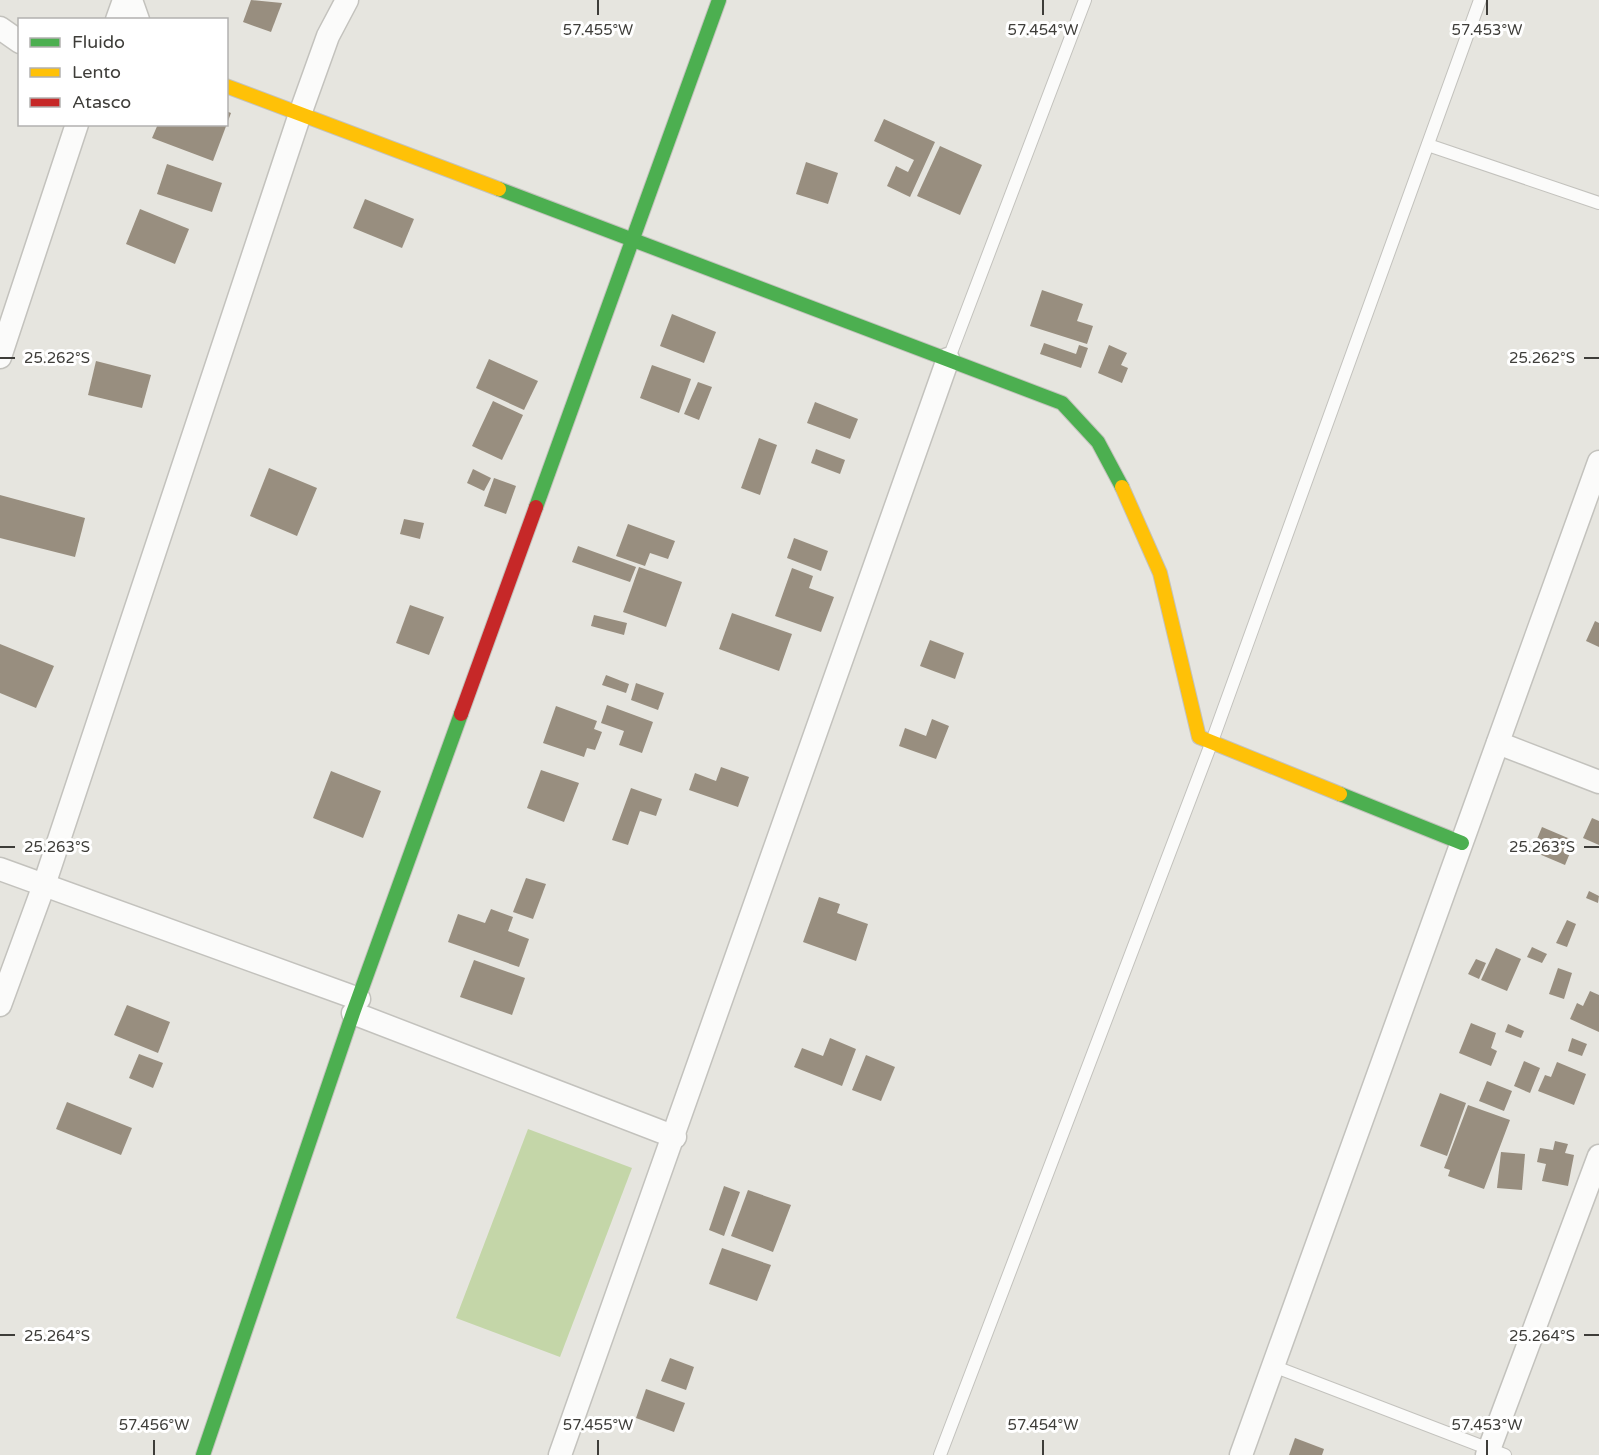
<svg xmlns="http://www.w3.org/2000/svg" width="1599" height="1455" viewBox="0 0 1599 1455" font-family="'Varela Round',sans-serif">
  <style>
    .green { fill: #c4d6a8 }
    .building { fill: #988e7f }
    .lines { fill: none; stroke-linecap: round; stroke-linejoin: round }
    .lane-casing { stroke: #c3c2bd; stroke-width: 14 }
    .street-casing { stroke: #c3c2bd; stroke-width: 25 }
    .fast-casing { stroke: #c3c2bd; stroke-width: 16 }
    .slow-casing { stroke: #c3c2bd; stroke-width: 16 }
    .jam-casing { stroke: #c3c2bd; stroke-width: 16 }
    .lane { stroke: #fbfbfa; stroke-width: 12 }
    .street { stroke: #fbfbfa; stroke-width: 22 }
    .fast { stroke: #4caf50; stroke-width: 14 }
    .slow { stroke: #ffc107; stroke-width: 14 }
    .jam { stroke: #c62828; stroke-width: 14 }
    .ticks { fill: none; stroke: #3e3d39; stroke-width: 2 }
    .ticks-label { font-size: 15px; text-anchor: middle; fill: #3e3d39; stroke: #fff; stroke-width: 6; stroke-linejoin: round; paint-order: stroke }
  </style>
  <rect width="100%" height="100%" fill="#e6e5df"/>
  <!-- green -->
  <polygon class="green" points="528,1129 632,1168 560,1357 456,1318"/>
  <!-- building -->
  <g class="building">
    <polygon points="251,0 282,3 271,32 243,22"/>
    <polygon points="226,111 231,113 213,161 152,138 158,124 226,124"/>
    <polygon points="884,119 935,142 910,197 887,186 896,166 908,172 914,160 874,141"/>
    <polygon points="940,146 982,165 960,215 917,196"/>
    <polygon points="806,162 838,173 828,204 796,194"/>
    <polygon points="167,164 222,183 212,212 157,194"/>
    <polygon points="365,199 414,219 402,248 353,228"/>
    <polygon points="140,209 189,229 175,264 126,244"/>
    <polygon points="1042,290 1083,304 1077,321 1093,326 1087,344 1030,326"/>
    <polygon points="672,314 716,332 704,363 660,346"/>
    <polygon points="1044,343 1076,354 1079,345 1088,348 1081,368 1040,354"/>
    <polygon points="1109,345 1127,353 1121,365 1128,368 1122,383 1098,373"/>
    <polygon points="489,359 538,381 524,410 476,388"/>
    <polygon points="96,361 151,375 142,408 88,395"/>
    <polygon points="652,365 691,379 679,413 640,398"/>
    <polygon points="698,382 712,387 699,420 684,414"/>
    <polygon points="493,401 523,415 502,460 472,446"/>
    <polygon points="815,402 858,419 850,439 807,423"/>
    <polygon points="759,438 777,445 760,495 741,488"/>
    <polygon points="816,449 845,460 840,474 811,463"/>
    <polygon points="269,468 317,488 297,536 250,516"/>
    <polygon points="473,469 491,478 484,491 467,483"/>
    <polygon points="494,478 516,486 506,514 484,506"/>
    <polygon points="0,495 85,518 75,557 0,538"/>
    <polygon points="404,519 424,523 420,539 400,534"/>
    <polygon points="628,524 675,541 668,559 650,553 645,566 616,556"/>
    <polygon points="794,538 828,551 821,571 787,558"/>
    <polygon points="578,546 636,567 630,582 572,562"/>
    <polygon points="639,567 682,582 666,627 623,612"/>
    <polygon points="792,568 813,576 809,588 834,597 821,632 775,616"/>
    <polygon points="410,605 444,617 429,655 396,643"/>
    <polygon points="732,613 792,634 779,671 719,649"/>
    <polygon points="594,615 627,623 624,635 591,626"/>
    <polygon points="1595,621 1599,623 1599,647 1586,641"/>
    <polygon points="930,640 964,653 955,679 920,666"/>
    <polygon points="0,644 54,666 36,708 0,693"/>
    <polygon points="606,675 629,684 626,693 602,685"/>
    <polygon points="636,683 664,693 658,710 631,700"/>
    <polygon points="607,705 653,722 642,753 619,745 624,731 601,723"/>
    <polygon points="556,706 597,721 594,729 602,732 595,750 587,748 584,757 543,743"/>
    <polygon points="932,719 949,726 936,759 899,746 905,728 926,736"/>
    <polygon points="721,767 749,777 738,807 689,790 695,773 716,781"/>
    <polygon points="541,770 579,783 564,822 527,808"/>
    <polygon points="331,771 381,791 363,838 313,818"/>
    <polygon points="631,788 662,799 656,816 640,811 628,845 612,840"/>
    <polygon points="1592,818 1599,821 1599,845 1583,838"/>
    <polygon points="1542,827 1575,841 1565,865 1532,851"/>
    <polygon points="526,878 546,884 533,919 513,912"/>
    <polygon points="1589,891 1599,896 1598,903 1586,898"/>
    <polygon points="819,897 840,904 837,913 868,924 856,961 803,942"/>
    <polygon points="491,909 513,917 508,931 529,939 519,967 448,942 458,914 485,923"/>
    <polygon points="1567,920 1576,924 1567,947 1556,943"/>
    <polygon points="1532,947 1547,954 1542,963 1527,957"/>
    <polygon points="1496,948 1521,959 1507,991 1481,980"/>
    <polygon points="1476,959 1486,963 1479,979 1468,974"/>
    <polygon points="474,960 525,978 512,1015 460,997"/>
    <polygon points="1558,968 1572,973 1564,999 1549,994"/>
    <polygon points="1590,991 1599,995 1599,1032 1570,1019 1577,1003 1583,1006"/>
    <polygon points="127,1005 170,1022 158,1053 114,1035"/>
    <polygon points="1471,1023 1496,1033 1491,1048 1497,1051 1491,1066 1459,1053"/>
    <polygon points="1508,1024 1524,1031 1521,1038 1505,1032"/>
    <polygon points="830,1038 856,1049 842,1086 794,1067 802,1048 823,1056"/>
    <polygon points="1572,1038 1587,1044 1582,1056 1568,1051"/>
    <polygon points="139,1054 163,1063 153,1088 129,1078"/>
    <polygon points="866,1055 895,1067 881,1101 852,1090"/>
    <polygon points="1524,1061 1540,1068 1530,1093 1514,1086"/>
    <polygon points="1557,1062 1586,1074 1574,1105 1538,1091 1545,1075 1551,1077"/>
    <polygon points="1487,1081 1512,1091 1504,1111 1479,1101"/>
    <polygon points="1440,1093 1466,1103 1447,1156 1420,1146"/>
    <polygon points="67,1102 132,1128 121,1155 56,1129"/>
    <polygon points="1468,1105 1510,1120 1484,1189 1448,1176 1450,1170 1444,1168"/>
    <polygon points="1555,1141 1568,1144 1565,1153 1574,1155 1568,1186 1542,1181 1546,1164 1537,1162 1540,1148 1553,1150"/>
    <polygon points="1501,1152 1525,1154 1522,1190 1497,1188"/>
    <polygon points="724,1186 740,1192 724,1236 709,1230"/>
    <polygon points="748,1190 791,1205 773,1252 731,1236"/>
    <polygon points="722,1248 771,1265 757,1301 709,1284"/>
    <polygon points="670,1358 694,1367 686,1390 661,1381"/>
    <polygon points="646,1389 685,1403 674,1432 636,1418"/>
    <polygon points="1295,1438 1324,1449 1322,1455 1289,1455"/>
  </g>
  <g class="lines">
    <defs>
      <g id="lane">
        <polyline points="1428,145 1599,203"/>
        <polyline points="949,358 1085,0"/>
        <polyline points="1273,1366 1505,1455"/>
        <polyline points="940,1455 1211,744 1480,0"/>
      </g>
      <g id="street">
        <polyline points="131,0 138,20"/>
        <polyline points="117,20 124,0"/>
        <polyline points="0,28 20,42"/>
        <polyline points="0,357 77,124"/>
        <polyline points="1498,743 1599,782"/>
        <polyline points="0,869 359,999"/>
        <polyline points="0,1005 44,885 300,114 328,36 347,0"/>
        <polyline points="353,1013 675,1137"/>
        <polyline points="560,1455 948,359"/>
        <polyline points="1241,1455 1599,462"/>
        <polyline points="1487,1455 1599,1156"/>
      </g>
      <g id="fast">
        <polyline points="499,189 1062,403 1098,442 1122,487"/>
        <polyline points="536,507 719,0"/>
        <polyline points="1340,794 1462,843"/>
        <polyline points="203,1455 353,1013 461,714"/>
      </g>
      <g id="slow">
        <polyline points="226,86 499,189"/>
        <polyline points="1122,487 1160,573 1199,737 1340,794"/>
      </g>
      <polyline id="jam" points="461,714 536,507"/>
    </defs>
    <!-- lane casing -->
    <use href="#lane" class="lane-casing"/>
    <!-- street casing -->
    <use href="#street" class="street-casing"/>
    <!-- fast casing -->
    <use href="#fast" class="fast-casing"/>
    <!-- slow casing -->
    <use href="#slow" class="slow-casing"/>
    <!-- jam casing -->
    <use href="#jam" class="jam-casing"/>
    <!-- lane -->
    <use href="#lane" class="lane"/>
    <!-- street -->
    <use href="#street" class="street"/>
    <!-- fast -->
    <use href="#fast" class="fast"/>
    <!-- slow -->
    <use href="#slow" class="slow"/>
    <!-- jam -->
    <use href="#jam" class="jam"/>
  </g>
  <!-- ticks -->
  <path class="ticks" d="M598,0v15M1043,0v15M1487,0v15M0,358h15M1584,358h15M0,847h15M1584,847h15M0,1335h15M1584,1335h15M154,1440v15M598,1440v15M1043,1440v15M1487,1440v15"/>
  <g class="ticks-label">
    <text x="598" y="35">57.455°W</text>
    <text x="1043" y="35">57.454°W</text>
    <text x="1487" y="35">57.453°W</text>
    <text x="57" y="363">25.262°S</text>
    <text x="1542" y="363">25.262°S</text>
    <text x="57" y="852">25.263°S</text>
    <text x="1542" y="852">25.263°S</text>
    <text x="57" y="1341">25.264°S</text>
    <text x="1542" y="1341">25.264°S</text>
    <text x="154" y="1430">57.456°W</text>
    <text x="598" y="1430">57.455°W</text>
    <text x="1043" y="1430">57.454°W</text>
    <text x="1487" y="1430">57.453°W</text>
  </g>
  <!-- legend -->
  <rect x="18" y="18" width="210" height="108" fill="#ffffff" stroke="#b2b1b0" stroke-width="1.5"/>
  <rect x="30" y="38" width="30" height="9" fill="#4caf50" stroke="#b2b1b0" stroke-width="1.5"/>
  <text x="72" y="48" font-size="18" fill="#3e3d39">Fluido</text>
  <rect x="30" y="68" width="30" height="9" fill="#ffc107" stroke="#b2b1b0" stroke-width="1.5"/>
  <text x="72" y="78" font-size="18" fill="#3e3d39">Lento</text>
  <rect x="30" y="98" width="30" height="9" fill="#c62828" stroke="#b2b1b0" stroke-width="1.5"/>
  <text x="72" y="108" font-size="18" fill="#3e3d39">Atasco</text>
</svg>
